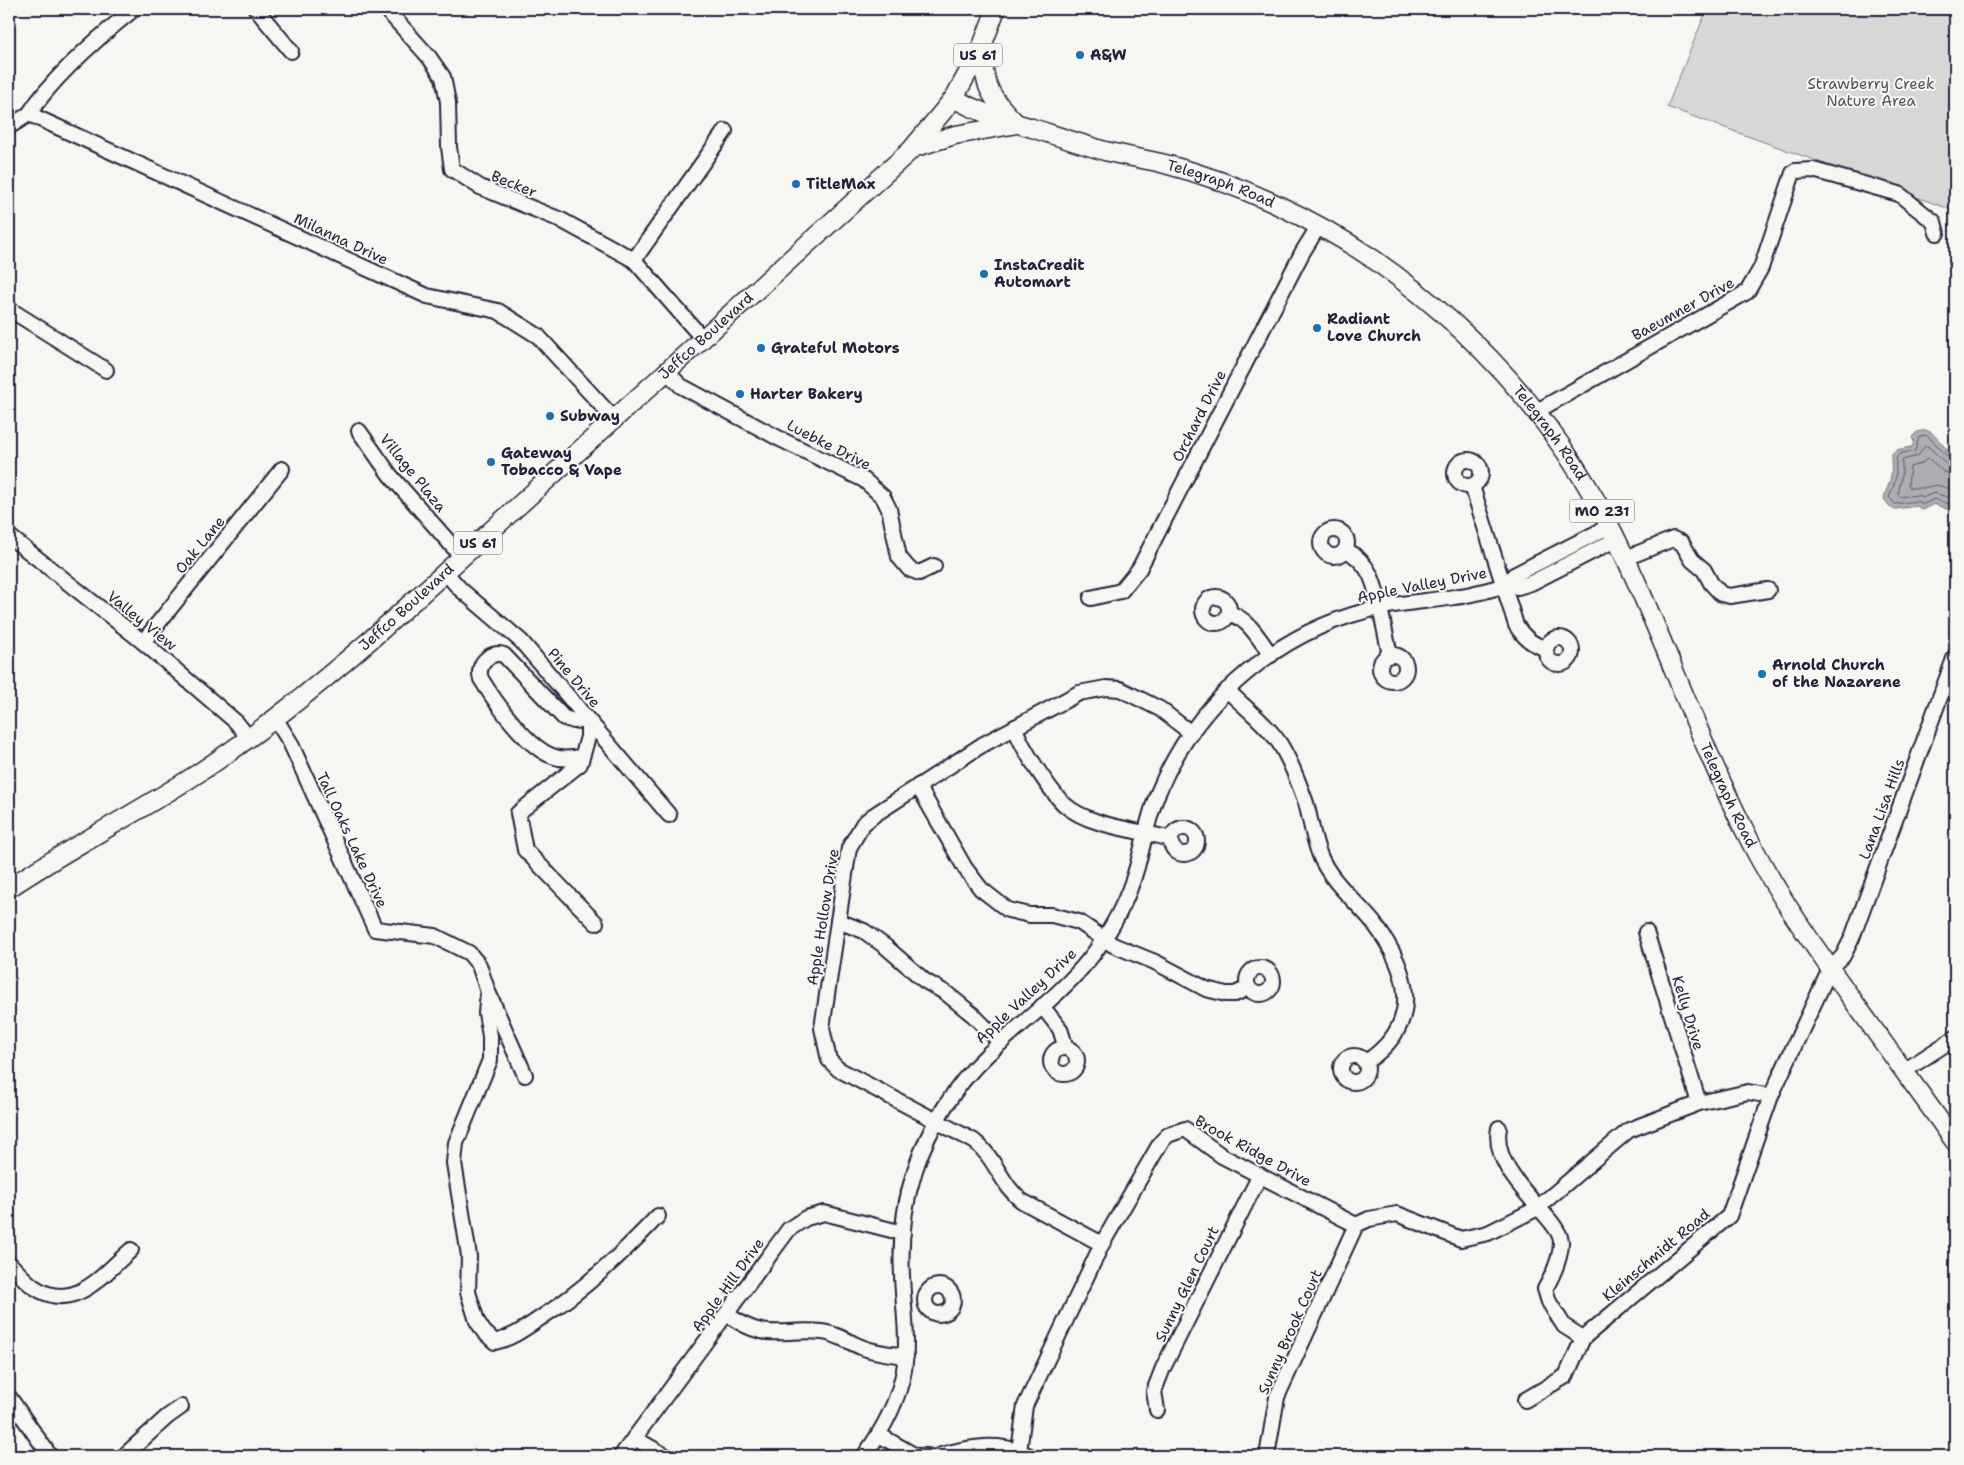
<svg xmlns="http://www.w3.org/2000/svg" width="1964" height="1465" viewBox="0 0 1964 1465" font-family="'Shantell Sans',sans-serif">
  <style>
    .green { fill: #d7d7d7; stroke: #7c7c89 }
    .water { fill: #adadb3; stroke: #757583 }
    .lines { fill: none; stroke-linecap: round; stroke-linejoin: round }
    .shore { stroke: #5a5a6b; stroke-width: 1 }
    .minor-casing { stroke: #22223b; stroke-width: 18 }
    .major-casing { stroke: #22223b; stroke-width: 21 }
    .minor { stroke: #f6f6f2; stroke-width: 14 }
    .major { stroke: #f6f6f2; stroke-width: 18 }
    .poi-dot { fill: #1f6fb2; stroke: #f6f6f2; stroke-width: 2 }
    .labels { text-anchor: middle; stroke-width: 4; stroke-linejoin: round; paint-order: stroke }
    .shield { fill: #f6f6f2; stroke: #626272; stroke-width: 1 }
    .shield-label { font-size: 14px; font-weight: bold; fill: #22223b }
    .poi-label { font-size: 15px; font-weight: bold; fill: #22223b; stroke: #f6f6f2; text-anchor: start }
    .park-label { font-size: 15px; fill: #4f4f62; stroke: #f6f6f2 }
    .street-label { font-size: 15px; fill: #22223b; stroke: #f6f6f2 }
  </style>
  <rect width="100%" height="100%" fill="#f6f6f2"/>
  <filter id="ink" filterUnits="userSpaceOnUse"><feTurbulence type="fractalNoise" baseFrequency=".02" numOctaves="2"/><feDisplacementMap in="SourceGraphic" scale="10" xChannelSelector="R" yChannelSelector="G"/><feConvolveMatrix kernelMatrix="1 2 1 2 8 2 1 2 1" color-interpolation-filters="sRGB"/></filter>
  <g filter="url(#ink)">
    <!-- green -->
    <polygon class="green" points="1707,9 1955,9 1955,211 1667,107"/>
    <!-- water -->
    <path class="water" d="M1926,430l6,3 23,25v50l-6,2 -15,-6 -12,6 -5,-4 -21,3 -5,-1 -7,-9c1,-8 6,-15 7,-23 2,-23 -7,-25 21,-29l2,-5 -2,-5 5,-5z"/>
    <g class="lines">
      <!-- shore -->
      <g class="shore">
        <path d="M1955,461l-5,-2 -21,-22 -4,-2 -6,2 -4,14 -13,2 -5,3c-2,7 -1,11 -1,17 0,9 -4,17 -7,24l6,7 22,-3 7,3 10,-5 15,5h6"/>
        <polyline points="1955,467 1947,465 1928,446 1925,446 1918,456 1902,460 1902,475 1898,494 1900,497 1917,495 1924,497 1934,493 1950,498 1955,497"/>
        <polyline points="1955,475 1944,472 1928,458 1921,464 1910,467 1908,485 1910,488 1923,488 1936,485 1955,490"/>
      </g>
      <defs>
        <g id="minor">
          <polyline points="256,9 291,51"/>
          <polyline points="386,9 429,57 443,77 448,102 449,147 452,169 480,187 561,220 634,260 703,339"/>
          <polyline points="29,114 427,296 498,311 538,336 614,419"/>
          <path d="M29,114c24,-37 71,-78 105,-105"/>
          <polyline points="9,127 29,114"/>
          <polyline points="634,260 725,131"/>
          <polyline points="9,309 106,370"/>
          <polyline points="667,372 681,386 780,439 864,480 883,497 889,509 899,557 909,569 919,573 934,566"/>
          <polyline points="1537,411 1747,292 1761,268 1793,173 1795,171 1813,170 1899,194 1934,222 1937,233"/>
          <polyline points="359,431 390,475 462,557"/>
          <circle cx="1468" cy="473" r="13"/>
          <path d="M1472,486l44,139c7,12 16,20 30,23"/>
          <circle cx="1334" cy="543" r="13"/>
          <polyline points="9,536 143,642 236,722 249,738"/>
          <path d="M1346,550c26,14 29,36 35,62 3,15 6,29 9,43"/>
          <polyline points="1626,558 1673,539 1682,543 1692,560 1704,570 1711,583 1721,594 1730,596 1768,590"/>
          <polyline points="445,572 460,589 521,641 669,815"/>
          <polyline points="1506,585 1514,575 1610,526"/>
          <circle cx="1216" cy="610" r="13"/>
          <polyline points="1091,598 1121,591 1139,569 1302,253 1318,227"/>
          <path d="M1229,613c21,7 29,25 42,42"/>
          <circle cx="1559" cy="651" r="13"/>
          <polyline points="143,642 282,469"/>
          <circle cx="1393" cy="668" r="13"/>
          <path d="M1227,690c17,17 40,34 53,54 11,18 19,39 26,59 5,18 7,37 15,55 12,26 34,42 52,64 37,49 51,101 -7,140"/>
          <path d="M275,718l15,24 85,187 60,7 34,17 10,12 9,27 -2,21 4,23v24l-34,83 -2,20 15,93 -1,36 9,29 7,11 11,10c17,-4 29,-13 44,-23 45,-29 82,-64 119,-103"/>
          <path d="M1015,727c4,15 14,29 22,42 8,12 17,26 28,36 25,22 75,25 106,34"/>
          <path d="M582,757c-7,1 -16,2 -23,1 -29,-5 -63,-55 -78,-79 -5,-14 9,-29 23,-24l60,63 10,3 14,-1v17l-8,27 -62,49 7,37 71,73"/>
          <polyline points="918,786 965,868 981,889 1008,910 1030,915 1052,915 1079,922 1113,945 1155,962 1206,989 1226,994 1235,994 1248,988"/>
          <circle cx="1184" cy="841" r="13"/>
          <polyline points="838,921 864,931 886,947 925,981 946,993 973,1015 1001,1043"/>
          <polyline points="1646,932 1699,1103"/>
          <circle cx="1260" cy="981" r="13"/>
          <polyline points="489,994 525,1075"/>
          <polyline points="1042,1006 1060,1029 1066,1048"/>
          <circle cx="1064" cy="1061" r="13"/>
          <circle cx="1354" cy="1069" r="13"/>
          <polyline points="1904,1071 1955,1038"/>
          <path d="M1499,1128c-7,36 31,68 52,94 4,5 10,13 10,20 0,16 -8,33 -16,47l4,13 15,24 19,12"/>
          <path d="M1102,1244l-80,-43c-21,-16 -26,-43 -48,-60l-136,-72 -9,-9 -7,-32 27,-180 14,-24 11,-9 108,-70 97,-52 27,-5 14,1 40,20 31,24"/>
          <path d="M9,1263c8,8 16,18 25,24 40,27 68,-12 97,-37"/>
          <circle cx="939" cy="1300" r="14"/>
          <path d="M727,1314c39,29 53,14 95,18 14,1 26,10 39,15 14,6 30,7 45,9"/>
          <polyline points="9,1397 50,1456"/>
          <polyline points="1525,1400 1566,1376 1583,1338 1729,1216 1771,1096 1830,969 1843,956 1852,938 1955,656"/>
          <polyline points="1157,1410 1154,1391 1163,1368 1260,1175"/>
          <polyline points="879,1435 916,1456 928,1456"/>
          <polyline points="634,1438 666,1456"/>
          <polyline points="1019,1451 1025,1406 1102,1244 1161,1142 1168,1135 1185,1129 1222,1156 1356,1225 1369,1219 1397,1214 1461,1239 1488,1233 1536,1209 1629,1130 1699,1103 1748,1092 1771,1096"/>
          <polyline points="124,1456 167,1417 181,1407"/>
          <polyline points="621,1456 789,1229 806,1218 824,1213 903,1233"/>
          <path d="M864,1456c19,-26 34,-53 40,-86 5,-31 -1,-63 -2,-95 -2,-35 2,-71 13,-105 14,-43 40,-85 72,-115 35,-33 75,-61 104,-98 21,-27 37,-58 46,-90 7,-25 11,-50 21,-74 39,-95 125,-166 225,-186 24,-5 48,-6 71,-10 18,-2 35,-7 52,-12l12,2 13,-4 86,-44"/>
          <path d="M938,1456c30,-9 62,-15 92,0"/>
          <polyline points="1267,1456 1277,1397 1356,1225"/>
        </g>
        <g id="major">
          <path d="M981,49c4,37 7,46 34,73"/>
          <path id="s1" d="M954,98c25,15 51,22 78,30 25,8 49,16 73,23 20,5 40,8 60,13 73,19 146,53 208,95 111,77 196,177 253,300 43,92 76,189 123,280 29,57 66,109 103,160 34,48 69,95 103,143"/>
          <polyline points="913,148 955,135 1012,125"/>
          <path id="s2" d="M9,888c60,-40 124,-73 185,-112 65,-42 125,-91 183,-142l534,-484 43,-52 27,-49 15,-40"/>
        </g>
      </defs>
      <!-- minor casing -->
      <use href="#minor" class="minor-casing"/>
      <!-- major casing -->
      <use href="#major" class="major-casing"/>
      <!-- minor -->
      <use href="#minor" class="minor"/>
      <!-- major -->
      <use href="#major" class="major"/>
    </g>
  </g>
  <!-- markers -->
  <g class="poi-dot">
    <circle cx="1080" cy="55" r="5"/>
    <circle cx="796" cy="184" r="5"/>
    <circle cx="984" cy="274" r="5"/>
    <circle cx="1317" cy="328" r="5"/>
    <circle cx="761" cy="348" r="5"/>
    <circle cx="740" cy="394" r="5"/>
    <circle cx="550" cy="416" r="5"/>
    <circle cx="491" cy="462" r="5"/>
    <circle cx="1762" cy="674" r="5"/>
  </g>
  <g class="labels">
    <!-- shield labels -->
    <g class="shield">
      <rect x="954" y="43.5" width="48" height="23" rx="4"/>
      <rect x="1569.5" y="499.5" width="65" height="23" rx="4"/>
      <rect x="454" y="531.5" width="48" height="23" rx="4"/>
    </g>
    <g class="shield-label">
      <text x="978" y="60">US 61</text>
      <text x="1602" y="516">MO 231</text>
      <text x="478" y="548">US 61</text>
    </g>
    <!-- poi labels -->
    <g class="poi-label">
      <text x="1090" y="60">A&amp;W</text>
      <text x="806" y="189">TitleMax</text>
      <text x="994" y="270">InstaCredit<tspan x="994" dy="17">Automart</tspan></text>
      <text x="1327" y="324">Radiant<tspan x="1327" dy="17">Love Church</tspan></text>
      <text x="771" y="353">Grateful Motors</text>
      <text x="750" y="399">Harter Bakery</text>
      <text x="560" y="421">Subway</text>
      <text x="501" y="458">Gateway<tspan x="501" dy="17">Tobacco &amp; Vape</tspan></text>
      <text x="1772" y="670">Arnold Church<tspan x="1772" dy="17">of the Nazarene</tspan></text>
    </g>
    <!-- park labels -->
    <g class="park-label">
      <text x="1871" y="89">Strawberry Creek<tspan x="1871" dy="17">Nature Area</tspan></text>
    </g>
    <!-- street labels -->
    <g class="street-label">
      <text transform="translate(514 184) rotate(22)" y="5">Becker</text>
      <text dy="5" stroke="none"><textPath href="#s1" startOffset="281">Telegraph Road</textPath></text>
      <text transform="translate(341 239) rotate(25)" y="5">Milanna Drive</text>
      <text transform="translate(1683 309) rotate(-29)" y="5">Baeumner Drive</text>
      <text dy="5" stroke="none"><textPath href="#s2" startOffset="892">Jeffco Boulevard</textPath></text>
      <text transform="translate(1199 416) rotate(-63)" y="5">Orchard Drive</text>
      <text dy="5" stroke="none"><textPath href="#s1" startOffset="701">Telegraph Road</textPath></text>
      <text transform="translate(829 445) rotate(27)" y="5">Luebke Drive</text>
      <text transform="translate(413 473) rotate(51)" y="5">Village Plaza</text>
      <text transform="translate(200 545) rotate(-51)" y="5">Oak Lane</text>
      <text transform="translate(1422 585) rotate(-11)" y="5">Apple Valley Drive</text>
      <text dy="5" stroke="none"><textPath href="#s2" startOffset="488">Jeffco Boulevard</textPath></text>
      <text transform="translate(142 621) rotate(39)" y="5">Valley View</text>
      <text transform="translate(574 678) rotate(50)" y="5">Pine Drive</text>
      <text dy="5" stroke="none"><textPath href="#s1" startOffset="1106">Telegraph Road</textPath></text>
      <text transform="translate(1882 809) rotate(-70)" y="5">Lana Lisa Hills</text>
      <text transform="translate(352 840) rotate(65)" y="5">Tall Oaks Lake Drive</text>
      <text transform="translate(823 917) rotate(-81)" y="5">Apple Hollow Drive</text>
      <text transform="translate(1026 996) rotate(-43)" y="5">Apple Valley Drive</text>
      <text transform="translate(1688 1013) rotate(73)" y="5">Kelly Drive</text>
      <text transform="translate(1253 1151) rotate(29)" y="5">Brook Ridge Drive</text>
      <text transform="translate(1656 1255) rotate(-40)" y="5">Kleinschmidt Road</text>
      <text transform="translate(1187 1284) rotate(-64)" y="5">Sunny Glen Court</text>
      <text transform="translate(728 1285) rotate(-54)" y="5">Apple Hill Drive</text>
      <text transform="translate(1290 1332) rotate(-66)" y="5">Sunny Brook Court</text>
    </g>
  </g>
  <!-- margin -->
  <rect width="1964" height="1465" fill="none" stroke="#f6f6f2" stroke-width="30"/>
  <rect x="15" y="15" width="1934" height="1435" fill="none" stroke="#22223b" stroke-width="2" filter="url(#ink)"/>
</svg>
